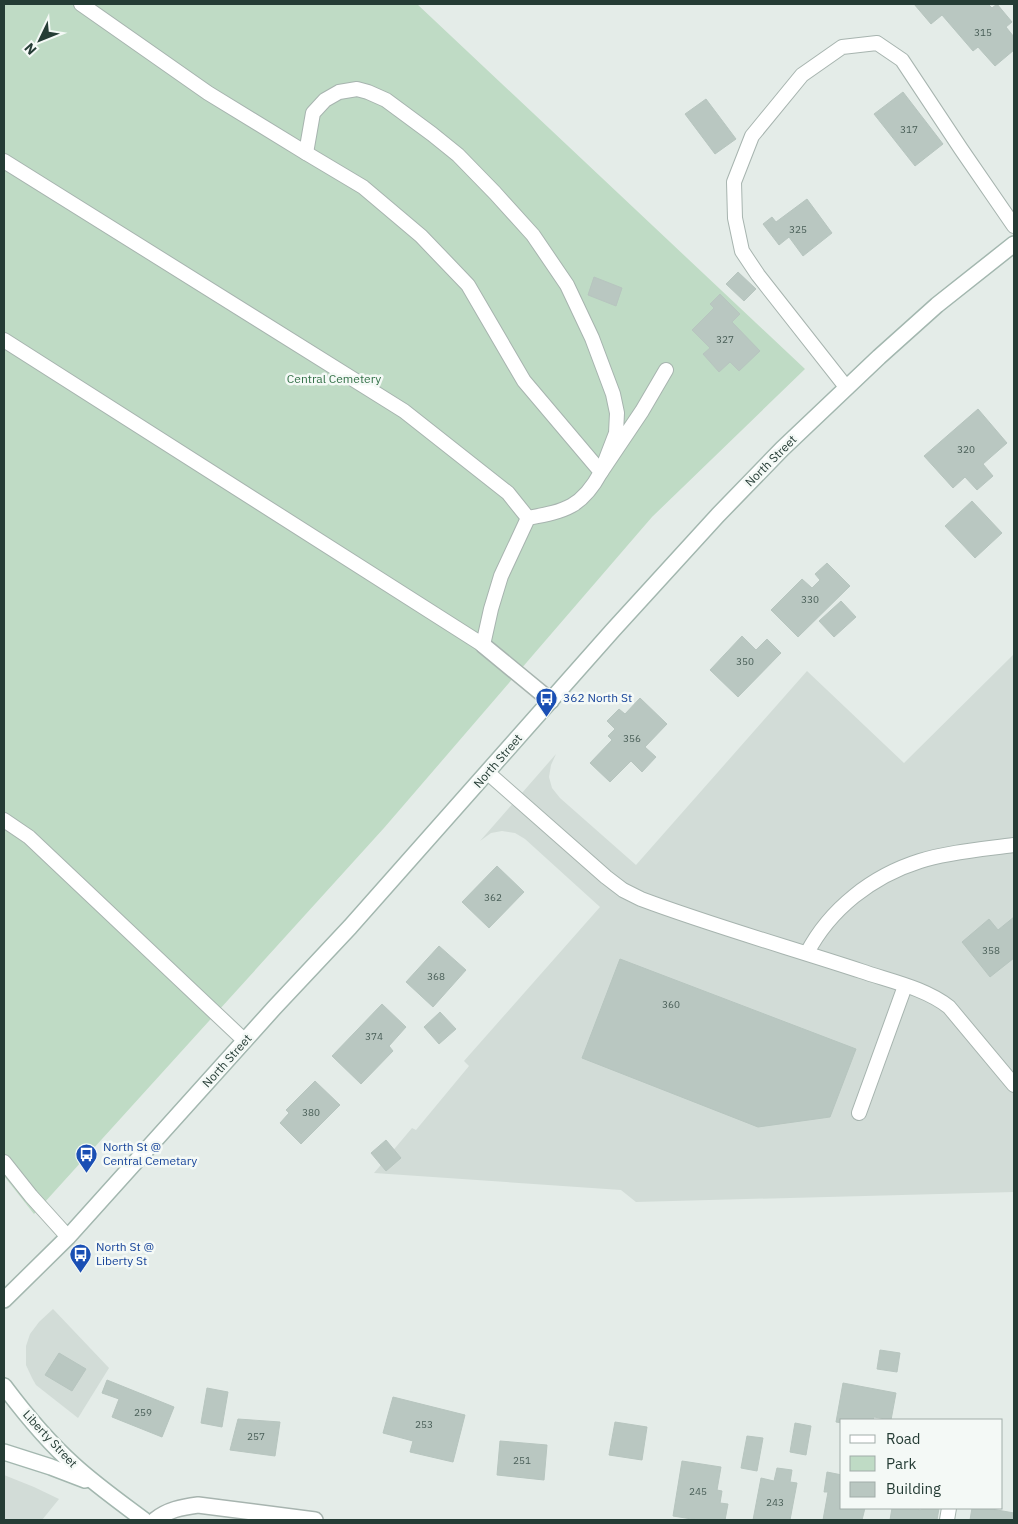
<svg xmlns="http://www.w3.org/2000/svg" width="1018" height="1524" viewBox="0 0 1018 1524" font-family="'IBM Plex Sans',sans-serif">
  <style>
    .built { fill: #d2dcd7 }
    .green { fill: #bfdbc5 }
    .building { fill: #b9c7c1; stroke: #b7c5bf }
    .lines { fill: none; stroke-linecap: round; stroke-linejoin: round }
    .service-casing { stroke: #a7b4af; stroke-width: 16 }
    .minor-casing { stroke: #a7b4af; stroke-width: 18 }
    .tertiary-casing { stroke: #a7b4af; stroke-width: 18 }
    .secondary-casing { stroke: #a3b7af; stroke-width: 18 }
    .service { stroke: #fff; stroke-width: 14 }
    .minor { stroke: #fff; stroke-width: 15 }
    .tertiary { stroke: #fff; stroke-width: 15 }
    .secondary { stroke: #fff; stroke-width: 15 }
    .labels { text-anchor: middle; stroke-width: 5; stroke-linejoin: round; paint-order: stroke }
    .number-label { font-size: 10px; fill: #4a5f58 }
    .park-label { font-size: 12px; fill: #327047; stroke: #f4f9f6 }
    .street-label { font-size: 12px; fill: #253c35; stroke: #f4f9f6 }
    .transit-label { font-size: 12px; fill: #164399; stroke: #f4f9f6; text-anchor: start }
  </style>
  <rect width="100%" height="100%" fill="#e4ece8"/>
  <!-- built -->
  <g class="built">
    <polygon points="1014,654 1014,1192 636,1202 621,1190 374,1173 412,1128 416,1130 469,1066 464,1061 600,907 525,839 515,833 502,831 491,833 480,841 556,754 551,765 549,777 552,788 560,798 636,865 807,671 904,763"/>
    <polygon points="53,1309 109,1368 78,1418 36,1385 32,1378 26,1365 26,1346 30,1334 39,1322"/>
    <polygon points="4,1475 34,1487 59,1499 42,1520 4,1520"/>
  </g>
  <!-- green -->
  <polygon class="green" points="4,4 417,4 805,369 652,517 384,828 34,1214 4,1176"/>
  <!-- building -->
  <g class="building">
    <polygon points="914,4 988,4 992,8 997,4 1012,22 1006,27 1014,37 1014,50 995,66 978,47 973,51 942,15 931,24"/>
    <polygon points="903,92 943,144 915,166 874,114"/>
    <polygon points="706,99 736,139 715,154 685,114"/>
    <polygon points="807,199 832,233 803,256 789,237 779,245 763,224 772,217 776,222"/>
    <polygon points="738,272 756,289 744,301 726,284"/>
    <polygon points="594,277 622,288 616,306 588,295"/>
    <polygon points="720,294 740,314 732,322 760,351 739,371 730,362 719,372 703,354 710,348 692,330 714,308 710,304"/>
    <polygon points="978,409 1007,443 983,464 993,476 977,490 965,477 953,488 924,456"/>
    <polygon points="972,501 1002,533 975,558 945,526"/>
    <polygon points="827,563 850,586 798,637 771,610 802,579 812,588 820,580 815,574"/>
    <polygon points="841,601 856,617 834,637 819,621"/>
    <polygon points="742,636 756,650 767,639 781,653 738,697 710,670"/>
    <polygon points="640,698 667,724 645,747 656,757 642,772 631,761 610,782 590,763 612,740 608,736 615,729 607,721 619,709 625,714"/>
    <polygon points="497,866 524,892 489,928 462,902"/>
    <polygon points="1014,917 1014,958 990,977 962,942 989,919 998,930"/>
    <polygon points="439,946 466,970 433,1007 406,982"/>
    <polygon points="620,959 856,1049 830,1117 758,1127 582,1058"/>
    <polygon points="382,1004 406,1027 389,1046 393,1051 361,1084 332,1056"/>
    <polygon points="440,1012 456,1029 439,1044 424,1027"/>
    <polygon points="315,1081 340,1105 301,1144 280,1123 289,1113 286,1110"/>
    <polygon points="386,1140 401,1158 386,1171 371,1153"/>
    <polygon points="880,1350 900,1353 897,1372 877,1369"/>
    <polygon points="59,1353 86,1369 72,1391 45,1375"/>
    <polygon points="107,1380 174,1407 162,1437 112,1417 119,1399 102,1393"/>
    <polygon points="843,1383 896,1393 891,1420 874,1417 873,1420 842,1420 842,1423 836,1422"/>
    <polygon points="207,1388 228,1392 222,1427 201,1423"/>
    <polygon points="393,1397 465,1415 453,1462 410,1452 413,1441 383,1433"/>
    <polygon points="238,1419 280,1422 275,1456 230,1450"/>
    <polygon points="615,1422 647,1427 642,1460 609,1455"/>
    <polygon points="795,1423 811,1426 806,1455 790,1452"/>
    <polygon points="747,1436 763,1438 757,1471 741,1468"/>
    <polygon points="500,1441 547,1445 544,1480 497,1475"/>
    <polygon points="682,1461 721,1467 717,1490 722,1491 720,1503 728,1504 725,1520 698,1520 673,1516"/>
    <polygon points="777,1468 792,1470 790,1482 797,1483 790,1520 753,1520 761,1478 774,1481"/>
    <polygon points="827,1472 842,1475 842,1508 865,1508 862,1520 823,1520 828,1492 824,1492"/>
    <polygon points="892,1508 910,1508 921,1510 922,1508 939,1508 937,1520 890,1520"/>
    <polygon points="972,1508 986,1508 1014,1513 1014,1520 970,1520"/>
  </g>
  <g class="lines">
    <defs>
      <g id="service">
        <polyline points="81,4 208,93 306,153 313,113 325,100 339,92 357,89 368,92 386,100 432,134 458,155 495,193 533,235 567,285 592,338 613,394 617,413 616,433 601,472 642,411 666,370"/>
        <polyline points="4,161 404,411 508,493 528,518"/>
        <path d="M4,340l479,305 8,-36 10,-33 27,-58c38,-7 54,-11 73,-46l-77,-91 -56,-96 -47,-49 -58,-49 -57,-34"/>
        <polyline points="846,387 758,275 742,251 735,218 734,182 752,136 802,75 842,47 877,43 902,60 961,149 1014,226"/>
        <path d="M488,773l118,104 17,13 18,9c72,27 147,48 220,72 29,10 64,17 88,36l65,78"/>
        <polyline points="4,820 29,837 245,1041"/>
        <path d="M807,953c23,-44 65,-77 113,-92 28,-9 65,-12 94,-16"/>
        <polyline points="859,1113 905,986"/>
        <polyline points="4,1162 31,1196 68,1237"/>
        <polyline points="947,1520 949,1508"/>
      </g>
      <polyline id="minor" points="483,645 551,701"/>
      <path id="tertiary" d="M155,1520c12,-10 27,-13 43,-15l117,15"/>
      <g id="secondary">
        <polyline points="4,1300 68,1237 274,1008 350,927 613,630 718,515 782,449 879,357 937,305 1014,244"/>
        <path d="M4,1386c21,28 44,56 70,79 22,20 46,37 70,55"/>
        <polyline points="4,1452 51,1467 85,1480"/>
      </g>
    </defs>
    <!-- service casing -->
    <use href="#service" class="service-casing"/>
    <!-- minor casing -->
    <use href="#minor" class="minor-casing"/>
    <!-- tertiary casing -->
    <use href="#tertiary" class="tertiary-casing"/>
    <!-- secondary casing -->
    <use href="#secondary" class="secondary-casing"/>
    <!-- service -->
    <use href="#service" class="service"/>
    <!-- minor -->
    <use href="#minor" class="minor"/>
    <!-- tertiary -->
    <use href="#tertiary" class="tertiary"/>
    <!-- secondary -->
    <use href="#secondary" class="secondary"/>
  </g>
  <!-- icons -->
  <defs>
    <symbol id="bus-pin" viewBox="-11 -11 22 30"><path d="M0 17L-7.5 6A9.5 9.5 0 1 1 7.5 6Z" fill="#1a4fb4" stroke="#f4f9f6"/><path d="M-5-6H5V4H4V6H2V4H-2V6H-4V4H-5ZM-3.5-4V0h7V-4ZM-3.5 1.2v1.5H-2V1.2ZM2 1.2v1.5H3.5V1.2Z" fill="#fff"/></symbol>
  </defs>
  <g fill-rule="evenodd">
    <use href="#bus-pin" x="534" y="686" width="25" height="34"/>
    <use href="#bus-pin" x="74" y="1142" width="25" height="34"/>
    <use href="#bus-pin" x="68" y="1242" width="25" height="34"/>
  </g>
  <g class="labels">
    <!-- number labels -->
    <g class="number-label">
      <text x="983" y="36">315</text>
      <text x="909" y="133">317</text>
      <text x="798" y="233">325</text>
      <text x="725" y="343">327</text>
      <text x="966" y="453">320</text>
      <text x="810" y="603">330</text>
      <text x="745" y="665">350</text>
      <text x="632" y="742">356</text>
      <text x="493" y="901">362</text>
      <text x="991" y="954">358</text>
      <text x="436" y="980">368</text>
      <text x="671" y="1008">360</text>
      <text x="374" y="1040">374</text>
      <text x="311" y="1116">380</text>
      <text x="143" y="1416">259</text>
      <text x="424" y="1428">253</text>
      <text x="256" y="1440">257</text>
      <text x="522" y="1464">251</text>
      <text x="698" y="1495">245</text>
      <text x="775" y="1506">243</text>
    </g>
    <!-- park labels -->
    <g class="park-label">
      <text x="334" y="383">Central Cemetery</text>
    </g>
    <!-- street labels -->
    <g class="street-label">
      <text transform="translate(771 461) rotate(-45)" y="4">North Street</text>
      <text transform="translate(498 761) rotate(-49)" y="4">North Street</text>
      <text transform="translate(227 1061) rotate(-48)" y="4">North Street</text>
      <text transform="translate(50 1439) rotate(47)" y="4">Liberty Street</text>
    </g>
    <!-- transit labels -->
    <g class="transit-label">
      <text x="563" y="702">362 North St</text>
      <text x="103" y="1151">North St @<tspan x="103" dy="14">Central Cemetary</tspan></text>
      <text x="96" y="1251">North St @<tspan x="96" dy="14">Liberty St</tspan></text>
    </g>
  </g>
  <!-- border -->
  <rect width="1018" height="1524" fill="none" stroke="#253c35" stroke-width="10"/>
  <!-- legend -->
  <rect x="840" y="1419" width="162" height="90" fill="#f4f9f6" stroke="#a1ada9"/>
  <rect x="850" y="1435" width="25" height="8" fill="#ffffff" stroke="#a1ada9"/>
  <text x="886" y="1444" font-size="15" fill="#253c35">Road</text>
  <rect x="850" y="1456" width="25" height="15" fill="#bfdbc5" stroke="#a1ada9"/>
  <text x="886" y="1469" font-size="15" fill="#253c35">Park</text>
  <rect x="850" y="1482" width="25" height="15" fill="#b9c7c1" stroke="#a1ada9"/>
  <text x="886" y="1494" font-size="15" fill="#253c35">Building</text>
  <!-- north arrow -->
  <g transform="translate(40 40) rotate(227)" stroke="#f4f9f6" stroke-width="4" paint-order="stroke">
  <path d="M0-4L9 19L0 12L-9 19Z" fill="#253c35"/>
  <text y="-8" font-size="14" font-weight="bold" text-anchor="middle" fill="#253c35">N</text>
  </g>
</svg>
